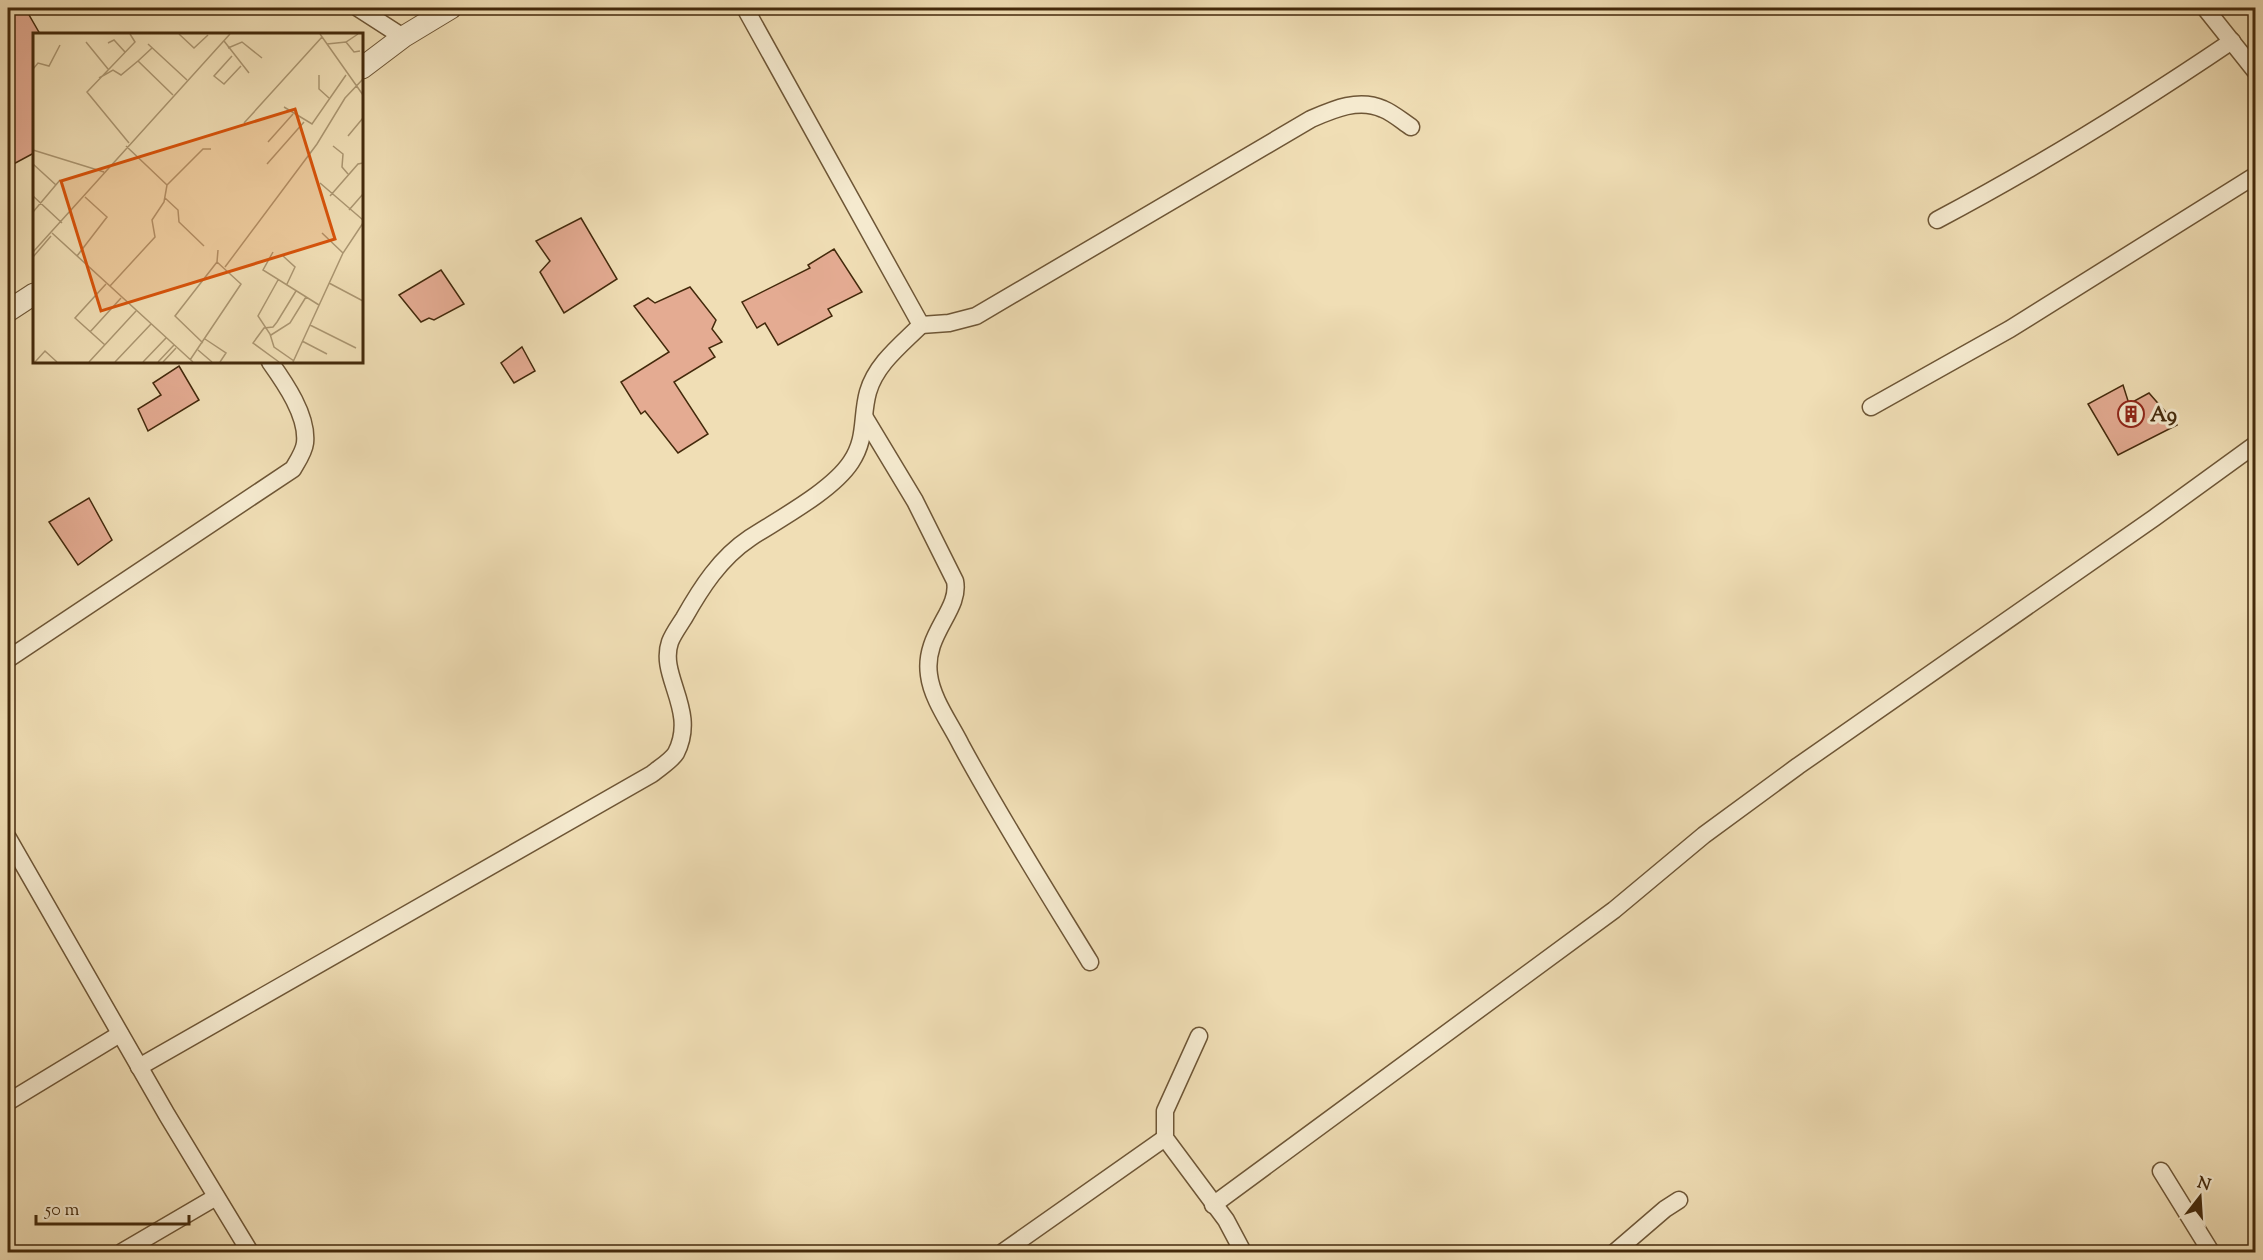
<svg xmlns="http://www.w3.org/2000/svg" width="2263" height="1260" viewBox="0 0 2263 1260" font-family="'Sorts Mill Goudy',serif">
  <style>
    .building { fill: #e4ab92; stroke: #43290b; stroke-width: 1.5 }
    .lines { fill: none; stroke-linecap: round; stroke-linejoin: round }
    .minor-casing { stroke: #6e5636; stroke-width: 19 }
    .tertiary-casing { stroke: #6e5636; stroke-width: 23 }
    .minor { stroke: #f5eacf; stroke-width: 16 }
    .tertiary { stroke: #f5eacf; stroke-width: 21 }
    .labels { text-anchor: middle; stroke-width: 6; stroke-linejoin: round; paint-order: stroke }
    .poi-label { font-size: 21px; font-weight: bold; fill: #43290b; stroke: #f5eacf; text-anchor: start }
    .inset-road { fill: none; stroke: #ab9671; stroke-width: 1.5 }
    .view { fill: #d8540c; fill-opacity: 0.15; stroke: #d8540c; stroke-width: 3 }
    .inset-edge { fill: none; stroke: #43290b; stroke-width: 3 }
  </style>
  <rect width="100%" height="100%" fill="#f0deb5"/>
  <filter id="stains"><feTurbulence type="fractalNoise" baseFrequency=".00333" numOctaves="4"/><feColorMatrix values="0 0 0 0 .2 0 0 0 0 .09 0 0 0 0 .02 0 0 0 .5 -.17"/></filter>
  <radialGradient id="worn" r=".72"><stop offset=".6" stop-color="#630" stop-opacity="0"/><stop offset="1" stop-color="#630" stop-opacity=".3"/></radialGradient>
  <!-- building -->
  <g class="building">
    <polygon points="8,8 25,8 40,34 34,34 34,153 8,167"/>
    <polygon points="581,218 617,279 564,313 540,272 550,261 536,241"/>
    <polygon points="834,249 862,292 828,309 832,316 778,345 765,323 757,328 742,302 810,268 808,265"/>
    <polygon points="441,270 464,304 434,320 429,318 421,322 399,295"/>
    <polygon points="690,287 716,320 712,329 722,342 709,348 715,357 674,382 708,434 678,453 645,411 641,414 621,382 669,352 634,306 648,298 655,303"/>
    <polygon points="522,347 535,371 514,383 501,363"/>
    <polygon points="179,366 199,400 148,431 138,409 161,395 153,383"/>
    <polygon points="2123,385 2129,404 2149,393 2177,425 2118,455 2088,404"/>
    <polygon points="89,498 112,540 78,565 49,522"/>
  </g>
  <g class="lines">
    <defs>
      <g id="minor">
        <polyline points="358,8 403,37"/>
        <path d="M745,8l176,317 28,-2 27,-7 335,-197c23,-10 48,-21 72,-10 10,4 19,12 28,18"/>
        <polyline points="2205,8 2256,72"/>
        <path d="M1937,220c102,-54 199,-114 295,-179"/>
        <polyline points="1871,407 2010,329 2256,175"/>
        <path d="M865,418l50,83 40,80c6,29 -32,53 -26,94 3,24 21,48 32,70 40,74 85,145 129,217"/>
        <path d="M8,659l285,-190c4,-7 11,-17 12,-26 3,-27 -20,-60 -35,-81"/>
        <polyline points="8,838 167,1115 250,1252"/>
        <polyline points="1199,1036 1165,1111 1165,1138 1226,1220 1243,1252"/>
        <path d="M139,1067l513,-293c7,-6 19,-13 24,-21 22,-43 -18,-77 -6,-111 3,-8 9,-16 14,-24 17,-30 36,-60 66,-80 29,-19 82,-47 101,-76 16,-24 10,-45 17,-70 8,-28 33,-47 53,-67"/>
        <polyline points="8,1102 120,1034"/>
        <polyline points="2161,1171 2211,1252"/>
        <polyline points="1213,1205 1614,910 1704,835 1798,766 2154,518 2256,444"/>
        <polyline points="122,1252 216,1197"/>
        <polyline points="1003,1252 1165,1138"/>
        <polyline points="1615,1252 1665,1209 1679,1200"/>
      </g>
      <g id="tertiary">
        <polyline points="362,68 403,37 451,8"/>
        <polyline points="8,311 34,294"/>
      </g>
    </defs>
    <!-- minor casing -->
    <use href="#minor" class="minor-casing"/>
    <!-- tertiary casing -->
    <use href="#tertiary" class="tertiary-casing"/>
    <!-- minor -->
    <use href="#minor" class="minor"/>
    <!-- tertiary -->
    <use href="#tertiary" class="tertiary"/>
  </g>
  <!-- icons -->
  <defs>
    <symbol id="building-ring" viewBox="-11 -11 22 22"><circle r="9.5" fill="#f5eacf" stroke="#8f2418" stroke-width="1.5"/><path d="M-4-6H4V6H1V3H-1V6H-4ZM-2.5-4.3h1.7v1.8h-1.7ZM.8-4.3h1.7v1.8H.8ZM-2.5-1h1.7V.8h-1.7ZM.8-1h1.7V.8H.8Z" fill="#8f2418"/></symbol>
  </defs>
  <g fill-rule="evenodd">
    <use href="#building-ring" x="2116" y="399" width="30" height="30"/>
  </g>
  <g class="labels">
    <!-- poi labels -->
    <g class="poi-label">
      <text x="2150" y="421">A9</text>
    </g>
  </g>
  <!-- overview -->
  <g transform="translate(33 33)">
    <rect width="330" height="330" fill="#f0deb5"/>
    <path class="inset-road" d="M146,1l15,14 14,-13M287,1l43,61M191,8l25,32M53,9l22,27M313,9l8,10 6,-1M75,10l6,-3 11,12M115,11l39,36M294,11l19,-2 12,-8M195,15l14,-6 20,16M199,23l-18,20 10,8 17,-18M105,28l14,-13M0,36l5,-6 11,3 11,-21M286,42v14l10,9M66,45l14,-8 8,5 17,-14 35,34M251,74l28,17 34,-49M211,90l78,-86M315,103l15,-18M235,109l25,-28M96,110l-42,-51 48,-50 -5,-8M93,113l41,39 36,-36h8M300,113l10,8 -1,13 6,7M0,117l71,22M0,131l23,21M234,131l37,-42M287,150l43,37M0,163l29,27M297,163l28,-32 5,-1M132,165l13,12 1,12 25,24M316,177l14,-16M0,179l27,-32M19,200l141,129M289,200l21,20M0,219l197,-218M240,219l-10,18 56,35M44,223l30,-39 -22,-20M250,223l12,11 -8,17M0,224l18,-21M192,234l92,-123 28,-46 18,-19M245,247l-20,36 12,18 4,13 20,14M296,250l34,18M77,253l45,-49 -3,-17 12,-18 3,-17M277,292l46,23M57,299l31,-34M238,302l19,-12 16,-26M172,306l21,14 -6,9M269,308l25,13M170,310l-28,-27 42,-54M72,312l-30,-27 31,-34M165,317l14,12M157,327l51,-76 -24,-22 1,-12M2,329l10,-11 12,11M56,329l47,-51M82,329l36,-38M110,329l23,-24M125,329l16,-17M130,329l13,-14M246,329l-26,-19 11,-15 9,-1 4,-5 19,-31M260,329l50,-109 20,-30"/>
    <path class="view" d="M262,76l40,130 -234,72 -40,-130z"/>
    <rect width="330" height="330" class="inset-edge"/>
  </g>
  <!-- margin -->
  <rect width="2263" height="1260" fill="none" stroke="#f0deb5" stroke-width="30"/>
  <rect x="9" y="9" width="2245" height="1242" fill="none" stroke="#43290b" stroke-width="3"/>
  <rect x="15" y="15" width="2233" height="1230" fill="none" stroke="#43290b" stroke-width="1.5"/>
  <!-- north arrow -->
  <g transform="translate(2200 1197) rotate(17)" stroke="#f5eacf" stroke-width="4.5" paint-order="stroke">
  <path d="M0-4.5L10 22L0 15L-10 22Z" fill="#43290b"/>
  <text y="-9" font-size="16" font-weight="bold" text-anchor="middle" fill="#43290b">N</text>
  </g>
  <!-- scale -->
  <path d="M36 1215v9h153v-9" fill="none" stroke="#43290b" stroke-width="3"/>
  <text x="45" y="1215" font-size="18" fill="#43290b" stroke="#f5eacf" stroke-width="4.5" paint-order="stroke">50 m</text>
  <rect width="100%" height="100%" filter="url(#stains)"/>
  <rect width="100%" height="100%" fill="url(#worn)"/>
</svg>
